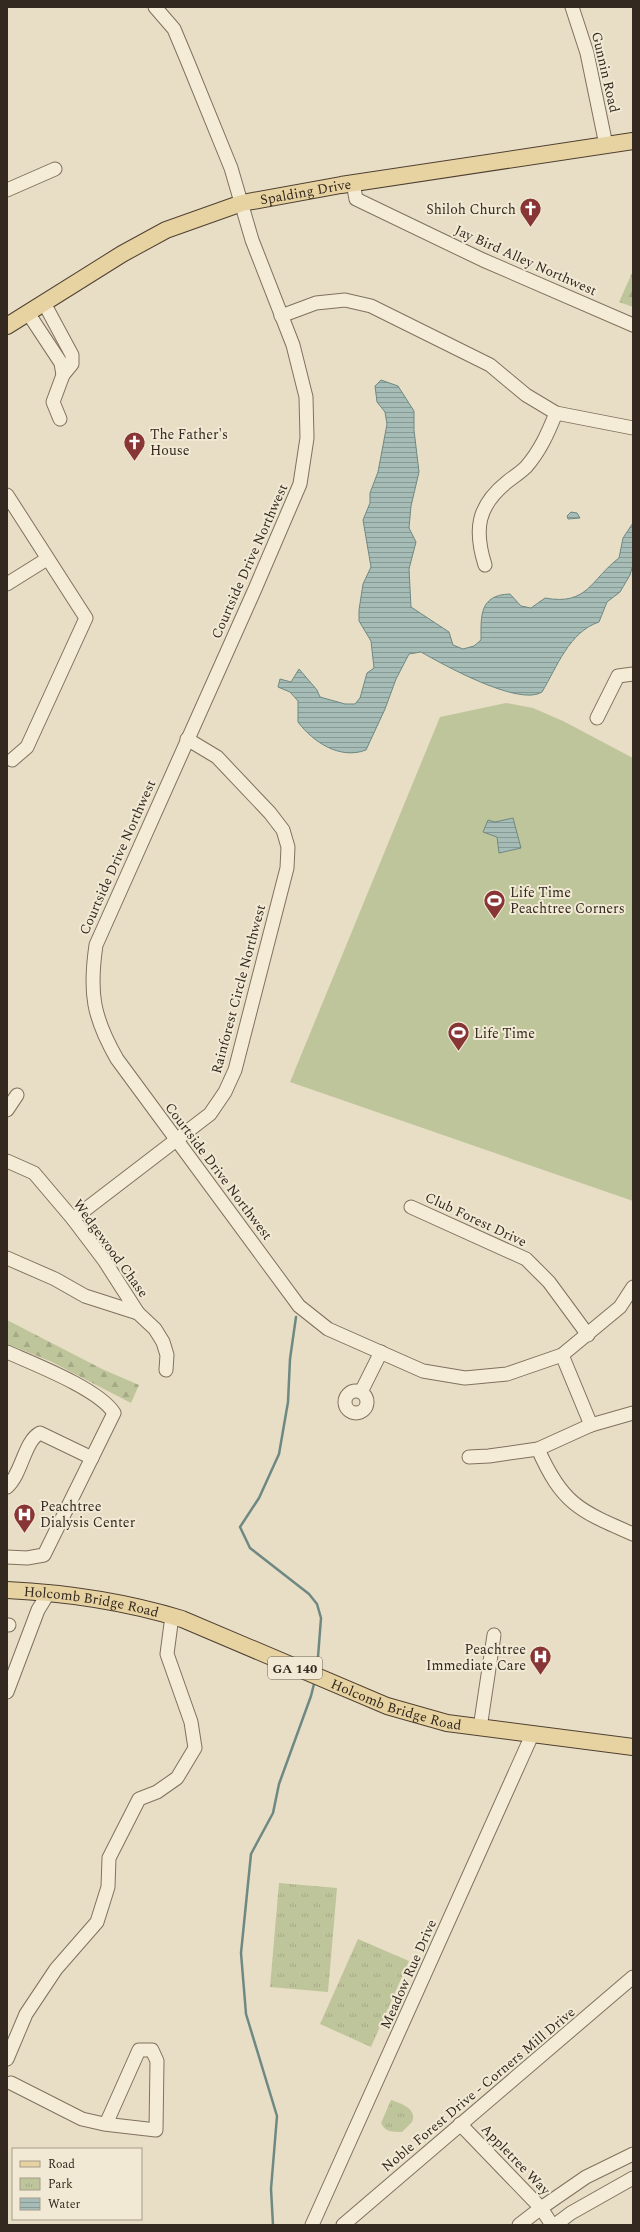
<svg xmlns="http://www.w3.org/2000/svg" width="640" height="2232" viewBox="0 0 640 2232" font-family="Spectral,serif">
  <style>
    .grass { fill: #bfc59b }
    .forest { fill: url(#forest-firs) }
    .park { fill: url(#park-tufts) }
    .water { fill: url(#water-rules); stroke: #6e8983 }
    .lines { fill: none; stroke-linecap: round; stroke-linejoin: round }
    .stream { stroke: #6e8983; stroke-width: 2.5 }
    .minor-casing { stroke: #81715e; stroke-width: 15 }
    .major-casing { stroke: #4f4031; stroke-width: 18 }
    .minor { stroke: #f4ecd7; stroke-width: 13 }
    .major { stroke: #e7d2a2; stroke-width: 16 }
    .labels { text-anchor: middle; stroke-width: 4; stroke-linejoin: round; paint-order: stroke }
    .shield { fill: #f1e9d4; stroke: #6c6356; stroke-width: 1 }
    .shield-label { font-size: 13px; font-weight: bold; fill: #332920 }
    .street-label { font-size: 14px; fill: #332920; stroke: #f1e9d4 }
    .poi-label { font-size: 14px; fill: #332920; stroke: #f1e9d4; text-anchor: start }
  </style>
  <defs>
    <pattern id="forest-firs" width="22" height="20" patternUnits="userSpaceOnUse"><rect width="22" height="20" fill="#bfc59b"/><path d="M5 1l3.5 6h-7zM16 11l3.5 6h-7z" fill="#a5a985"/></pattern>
    <pattern id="park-tufts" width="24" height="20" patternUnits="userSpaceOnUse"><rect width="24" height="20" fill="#bfc59b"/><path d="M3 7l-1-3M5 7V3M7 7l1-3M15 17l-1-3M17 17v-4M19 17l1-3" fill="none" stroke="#a5a985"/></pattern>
    <pattern id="water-rules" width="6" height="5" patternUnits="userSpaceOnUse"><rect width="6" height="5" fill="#a6bcb6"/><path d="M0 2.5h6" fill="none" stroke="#889994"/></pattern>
  </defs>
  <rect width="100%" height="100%" fill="#e8dec5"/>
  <!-- grass -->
  <polygon class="grass" points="506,703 533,708 563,721 633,758 633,1201 290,1082 440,717"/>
  <!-- forest -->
  <g class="forest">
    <polygon points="633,271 633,307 619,302"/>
    <polygon points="7,1320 102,1369 139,1385 131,1403 50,1361 7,1344"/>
  </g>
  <!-- park -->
  <g class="park">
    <polygon points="279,1883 337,1888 328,1992 270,1987"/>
    <polygon points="358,1939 409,1961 371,2047 320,2024"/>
    <path d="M391,2100c9,3 27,9 21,22l-10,10c-10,0 -17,0 -21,-9z"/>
  </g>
  <!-- water -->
  <g class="water">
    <path d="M381,380l17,6 16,25v19l5,42 -8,34 -2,22 7,14 -7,27 2,38 38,25 4,13 10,4 11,-3 7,-6c0,-24 -2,-45 29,-46l11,12 10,2 14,-10c43,8 46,-19 74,-40l4,-20 10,-15v42l-3,10 -10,17 -13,10 -8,20c-30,10 -42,45 -57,70 -23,15 -100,-28 -121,-40l-12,2 -13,25 -11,30 -19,41c-26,10 -53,-8 -68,-28v-21l-8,-9 -12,-5 2,-8 11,3 8,-13 18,21 3,7 25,7h10l5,-6 7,-25 7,-5 -3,-27 -12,-20v-11l4,-26 8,-17 -8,-47 7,-17v-10l8,-21 9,-48 -2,-12 -8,-10 -2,-16z"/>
    <polygon points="571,512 577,513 580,518 568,519 567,516"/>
    <polygon points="513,818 521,848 499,853 497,837 483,832 488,820 495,822"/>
  </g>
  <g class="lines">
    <!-- stream -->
    <g class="stream">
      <polyline points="296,1317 290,1359 288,1402 279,1454 259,1498 240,1527 250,1548 309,1594 317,1604 321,1618 317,1670"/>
      <polyline points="273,2225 271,2189 277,2116 246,2014 241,1953 251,1854 273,1813 279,1784 311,1696 315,1680"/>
    </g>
    <defs>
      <g id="minor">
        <path d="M155,7l19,22 13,31 44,108 21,72 41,105 13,52 1,41 -7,46 -45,105 -159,356c-7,48 -3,72 21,114l182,247 29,23 95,42 42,7 42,-4 55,-19 58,-48 13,-20"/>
        <polyline points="572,7 587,53 606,145"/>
        <polyline points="353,183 356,199 483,260 633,325"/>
        <polyline points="7,190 55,169"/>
        <polyline points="44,303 72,355 72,364 63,375 53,402 60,419"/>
        <polyline points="28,313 61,363 63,375"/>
        <polyline points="281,316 316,303 345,300 371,306 490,365 526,395 556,413 633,428"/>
        <polyline points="7,495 86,618 27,747 12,760"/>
        <path d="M485,565c-11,-35 -8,-59 22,-83 6,-5 13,-9 19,-15 14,-16 22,-34 30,-54"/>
        <polyline points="7,584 47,559"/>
        <polyline points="597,718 618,676 633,674"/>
        <polyline points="7,1110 17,1095"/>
        <polyline points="7,1161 34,1173 73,1219 104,1260 138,1313 155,1329 163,1342 167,1355 166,1370"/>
        <polyline points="411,1207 526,1259 549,1282 588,1335"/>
        <polyline points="73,1219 210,1114 225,1092 235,1070 287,868 288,847 283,830 270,813 217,757 187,739"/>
        <polyline points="7,1258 55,1279 85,1296 138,1313"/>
        <path d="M7,1352c27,12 92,37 107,61l-70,142 -17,3 -20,-1"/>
        <polyline points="562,1355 591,1425"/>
        <circle cx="356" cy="1402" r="11"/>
        <polyline points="361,1392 381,1352"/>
        <path d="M538,1449c24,55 42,62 95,85"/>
        <polyline points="469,1457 489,1456 538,1449 591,1425 633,1413"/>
        <path d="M7,1487c15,-13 17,-46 33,-54l52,25"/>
        <polyline points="7,1625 9,1625"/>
        <polyline points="7,1692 38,1610 49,1592"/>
        <polyline points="480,1728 494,1635"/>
        <polyline points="7,2059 26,2014 56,1969 97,1922 108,1887 109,1858 139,1799 157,1792 177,1778 195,1748 191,1722 167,1654 172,1616"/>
        <polyline points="11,2083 82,2119 104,2124 156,2130 157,2061 152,2050 139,2050 106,2124"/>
        <polyline points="460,2124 541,2208 586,2177 633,2154"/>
        <polyline points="312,2225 532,1735"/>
        <polyline points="343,2225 633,1977"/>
        <polyline points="519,2225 541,2208 552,2225"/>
        <polyline points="555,2225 571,2213 633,2178"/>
      </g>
      <g id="major">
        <path id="s1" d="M7,326l115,-72 44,-24 76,-27 99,-18 292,-44"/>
        <path id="s2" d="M7,1590c62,3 116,11 175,29l205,87 60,17 186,24"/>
      </g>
    </defs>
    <!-- minor casing -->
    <use href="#minor" class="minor-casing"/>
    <!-- major casing -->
    <use href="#major" class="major-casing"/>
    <!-- minor -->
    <use href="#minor" class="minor"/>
    <!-- major -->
    <use href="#major" class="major"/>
  </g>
  <!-- icons -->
  <defs>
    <symbol id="church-pin" viewBox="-11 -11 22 30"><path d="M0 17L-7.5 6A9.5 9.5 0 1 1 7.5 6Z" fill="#883635" stroke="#f1e9d4"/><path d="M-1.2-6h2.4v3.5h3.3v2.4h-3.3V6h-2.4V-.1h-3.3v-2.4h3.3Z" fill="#fff"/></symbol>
    <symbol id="stadium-pin" viewBox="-11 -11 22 30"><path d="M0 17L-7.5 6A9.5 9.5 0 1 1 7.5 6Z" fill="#883635" stroke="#f1e9d4"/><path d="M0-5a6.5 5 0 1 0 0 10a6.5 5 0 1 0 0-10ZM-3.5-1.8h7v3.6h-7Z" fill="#fff"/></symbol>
    <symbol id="hospital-pin" viewBox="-11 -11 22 30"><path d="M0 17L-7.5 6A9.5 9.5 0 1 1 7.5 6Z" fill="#883635" stroke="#f1e9d4"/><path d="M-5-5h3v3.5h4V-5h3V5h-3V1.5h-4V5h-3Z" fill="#fff"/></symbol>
  </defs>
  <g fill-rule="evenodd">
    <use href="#church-pin" x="518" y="196" width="25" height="34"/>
    <use href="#church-pin" x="122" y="430" width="25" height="34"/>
    <use href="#stadium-pin" x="482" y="888" width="25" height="34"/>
    <use href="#stadium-pin" x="446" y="1020" width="25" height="34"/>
    <use href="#hospital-pin" x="12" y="1502" width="25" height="34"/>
    <use href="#hospital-pin" x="528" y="1644" width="25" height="34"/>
  </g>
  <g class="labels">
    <!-- shield labels -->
    <rect class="shield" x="268" y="1657" width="54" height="22" rx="3"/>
    <g class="shield-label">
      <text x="295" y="1673">GA 140</text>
    </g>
    <!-- street labels -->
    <g class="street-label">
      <text transform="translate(606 72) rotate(77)" y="5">Gunnin Road</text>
      <text dy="5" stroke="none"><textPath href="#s1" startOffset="331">Spalding Drive</textPath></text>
      <text transform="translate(526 260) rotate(24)" y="5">Jay Bird Alley Northwest</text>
      <text transform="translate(249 561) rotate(-66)" y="5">Courtside Drive Northwest</text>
      <text transform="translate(117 857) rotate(-66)" y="5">Courtside Drive Northwest</text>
      <text transform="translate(238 989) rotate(-75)" y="5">Rainforest Circle Northwest</text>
      <text transform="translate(219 1171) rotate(53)" y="5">Courtside Drive Northwest</text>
      <text transform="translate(476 1219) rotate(25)" y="5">Club Forest Drive</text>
      <text transform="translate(111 1248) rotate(54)" y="5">Wedgewood Chase</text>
      <text dy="5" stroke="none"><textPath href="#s2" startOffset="85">Holcomb Bridge Road</textPath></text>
      <text dy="5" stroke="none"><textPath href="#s2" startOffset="409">Holcomb Bridge Road</textPath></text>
      <text transform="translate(408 1974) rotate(-66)" y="5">Meadow Rue Drive</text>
      <text transform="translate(478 2089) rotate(-40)" y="5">Noble Forest Drive - Corners Mill Drive</text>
      <text transform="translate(516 2159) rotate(46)" y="5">Appletree Way</text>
    </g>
    <!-- poi labels -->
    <g class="poi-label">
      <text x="516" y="214" text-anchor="end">Shiloh Church</text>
      <text x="150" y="439">The Father's<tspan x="150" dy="16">House</tspan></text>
      <text x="510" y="897">Life Time<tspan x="510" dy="16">Peachtree Corners</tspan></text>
      <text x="474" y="1038">Life Time</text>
      <text x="40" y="1511">Peachtree<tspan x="40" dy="16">Dialysis Center</tspan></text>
      <text x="526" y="1654" text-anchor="end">Peachtree<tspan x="526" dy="16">Immediate Care</tspan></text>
    </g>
  </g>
  <!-- border -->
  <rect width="640" height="2232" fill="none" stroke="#332920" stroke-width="16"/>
  <!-- legend -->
  <rect x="12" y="2148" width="130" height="72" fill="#f1e9d4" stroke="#a59c8c"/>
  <rect x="20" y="2161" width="20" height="6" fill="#e7d2a2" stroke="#a59c8c"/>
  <text x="48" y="2168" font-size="12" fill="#332920">Road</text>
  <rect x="20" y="2178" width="20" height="12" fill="url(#park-tufts)" stroke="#a59c8c"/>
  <text x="48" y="2188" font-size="12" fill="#332920">Park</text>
  <rect x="20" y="2198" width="20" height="12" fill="url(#water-rules)" stroke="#a59c8c"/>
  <text x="48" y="2208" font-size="12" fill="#332920">Water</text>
</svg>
